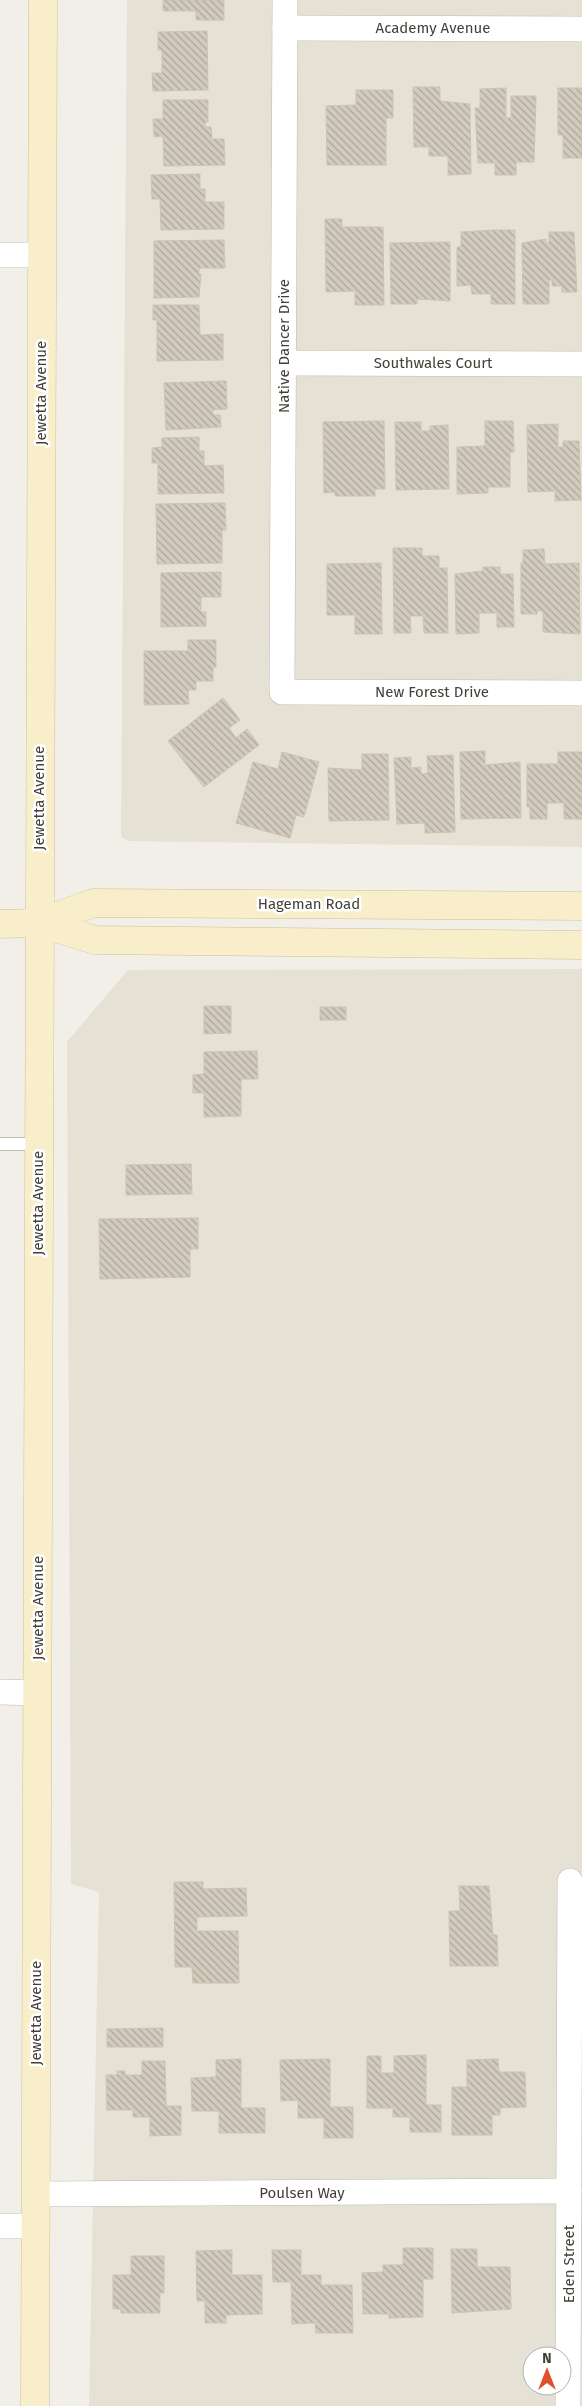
<svg xmlns="http://www.w3.org/2000/svg" width="582" height="2406" viewBox="0 0 582 2406" font-family="'Fira Sans',sans-serif">
  <style>
    .residential { fill: #e5e1d5; fill-rule: evenodd }
    .building { fill: url(#building-back-hatch); stroke: #ccc3b2 }
    .lines { fill: none; stroke-linecap: round; stroke-linejoin: round }
    .lane-casing { stroke: #bfb9ad; stroke-width: 14 }
    .street-casing { stroke: #bfb9ad; stroke-width: 26 }
    .secondary-casing { stroke: #ccc29b; stroke-width: 29 }
    .lane { stroke: #fff; stroke-width: 12 }
    .street { stroke: #fff; stroke-width: 25 }
    .secondary { stroke: #f8efca; stroke-width: 28 }
    .labels { text-anchor: middle; stroke-width: 5; stroke-linejoin: round; paint-order: stroke }
    .street-label { font-size: 15px; fill: #443f37; stroke: #fff }
  </style>
  <defs>
    <pattern id="building-back-hatch" width="6" height="6" patternUnits="userSpaceOnUse" patternTransform="scale(1.25)"><rect width="6" height="6" fill="#d2cbbe"/><path d="M-1 5l2 2M0 0l6 6M5-1l2 2" fill="none" stroke="#aca69b"/></pattern>
  </defs>
  <rect width="100%" height="100%" fill="#f1efe7"/>
  <!-- residential -->
  <g class="residential">
    <polygon points="127,0 582,0 582,847 128,841 121,837"/>
    <path d="M582,969v1437h-493l10,-514 -28,-8 -4,-842 61,-72zM532,2356h30v30h-30z"/>
  </g>
  <!-- building -->
  <g class="building">
    <polygon points="163,0 224,0 224,20 196,20 196,11 163,11"/>
    <polygon points="207,31 208,90 153,91 152,73 162,73 162,50 158,50 158,32"/>
    <polygon points="413,87 440,87 440,101 470,104 471,174 448,175 448,156 429,156 429,147 414,147"/>
    <polygon points="506,88 506,118 511,118 511,96 536,96 534,162 516,162 516,175 495,175 495,163 478,163 475,108 480,108 480,89"/>
    <polygon points="558,88 582,88 582,158 563,158 563,135 558,135"/>
    <polygon points="356,90 393,90 393,118 386,118 386,165 327,165 326,106 356,105"/>
    <polygon points="163,100 208,100 208,122 205,122 205,127 211,127 212,139 224,139 225,165 164,166 163,136 154,137 153,119 163,119"/>
    <polygon points="200,174 200,189 205,189 205,202 224,202 224,229 161,230 160,199 152,199 151,175"/>
    <polygon points="325,219 342,219 342,227 383,227 384,305 355,305 355,291 326,292"/>
    <polygon points="496,230 515,230 515,304 491,304 491,294 472,294 471,285 457,286 457,247 461,247 461,232"/>
    <polygon points="549,232 574,232 577,292 562,292 562,286 552,286 552,280 549,280 549,304 523,304 522,243 546,239 546,243 549,243"/>
    <polygon points="224,240 225,268 199,268 199,274 201,274 199,297 154,298 154,241"/>
    <polygon points="450,242 450,301 417,299 417,304 391,304 390,243"/>
    <polygon points="153,305 199,305 200,335 223,334 223,360 157,361 157,320 153,320"/>
    <polygon points="226,381 227,409 213,410 213,415 220,415 221,427 166,430 164,383"/>
    <polygon points="384,421 385,489 375,489 375,496 335,496 335,492 324,493 323,422"/>
    <polygon points="485,421 513,421 514,452 510,452 510,487 488,487 488,493 457,494 457,447 485,446"/>
    <polygon points="395,422 421,422 421,431 430,431 430,426 448,425 449,489 396,490"/>
    <polygon points="558,424 558,447 563,447 563,441 579,441 581,500 555,501 555,491 528,492 527,425"/>
    <polygon points="199,437 199,451 204,451 204,466 223,465 224,493 158,494 158,463 152,463 152,448 162,447 162,438"/>
    <polygon points="225,503 226,530 222,530 222,563 157,564 156,504"/>
    <polygon points="393,548 422,548 422,556 439,556 439,568 447,568 448,633 424,633 423,616 410,616 411,633 394,633"/>
    <polygon points="544,549 545,564 579,563 580,634 543,632 543,611 537,611 537,614 521,614 521,563 523,563 523,550"/>
    <polygon points="381,563 382,634 355,634 355,615 327,615 327,564"/>
    <polygon points="483,567 500,567 500,574 513,574 514,627 497,627 497,613 479,613 479,633 456,634 455,574 483,571"/>
    <polygon points="221,572 221,597 201,597 201,612 206,612 206,626 161,627 161,573"/>
    <polygon points="188,640 216,640 216,667 213,667 213,681 196,681 196,690 188,690 189,704 144,705 144,651 188,651"/>
    <polygon points="223,698 240,720 229,728 236,738 247,729 259,745 204,787 168,741"/>
    <polygon points="485,751 485,765 520,762 521,818 461,819 460,752"/>
    <polygon points="282,752 319,762 304,817 296,815 290,838 236,823 253,762 278,769"/>
    <polygon points="558,752 582,752 582,819 564,819 564,803 547,803 547,819 530,819 530,807 527,807 527,764 558,764"/>
    <polygon points="362,754 388,754 389,820 329,821 328,768 362,770"/>
    <polygon points="453,755 455,832 425,833 425,823 397,824 394,758 411,757 411,768 421,767 421,774 428,773 427,756"/>
    <polygon points="204,1006 231,1006 231,1033 204,1034"/>
    <rect x="320" y="1007" width="26" height="13"/>
    <polygon points="257,1051 258,1079 241,1079 241,1116 204,1117 204,1093 193,1093 193,1075 204,1074 204,1052"/>
    <polygon points="191,1164 192,1194 126,1195 126,1165"/>
    <polygon points="198,1218 198,1249 190,1249 190,1277 100,1279 99,1219"/>
    <polygon points="174,1882 203,1882 203,1889 246,1888 247,1916 197,1917 197,1931 238,1931 239,1983 193,1983 192,1967 175,1967"/>
    <polygon points="459,1886 489,1886 493,1935 497,1935 498,1966 450,1966 449,1911 460,1911"/>
    <polygon points="163,2028 163,2047 107,2047 107,2029"/>
    <polygon points="426,2055 426,2105 441,2105 441,2132 410,2132 410,2117 393,2117 393,2108 367,2108 367,2056 381,2056 381,2073 394,2073 394,2056"/>
    <polygon points="241,2059 241,2108 265,2108 265,2133 219,2133 219,2111 192,2111 191,2078 216,2077 216,2060"/>
    <polygon points="330,2059 330,2107 353,2107 353,2138 324,2138 324,2118 298,2118 298,2100 281,2101 280,2060"/>
    <polygon points="498,2059 499,2072 525,2072 526,2107 500,2108 500,2115 492,2115 492,2135 452,2135 452,2087 467,2087 467,2060"/>
    <polygon points="142,2061 165,2061 166,2106 181,2106 181,2135 150,2136 150,2117 133,2117 133,2110 107,2110 106,2075 117,2075 117,2071 125,2071 125,2075 142,2075"/>
    <polygon points="403,2248 433,2248 433,2279 423,2279 423,2317 389,2318 389,2314 363,2314 362,2273 383,2272 383,2265 403,2265"/>
    <polygon points="451,2249 477,2249 477,2267 510,2267 511,2309 452,2313"/>
    <polygon points="232,2250 232,2275 262,2275 262,2314 226,2315 226,2323 205,2323 205,2301 197,2301 196,2251"/>
    <polygon points="272,2250 301,2250 301,2275 321,2275 321,2285 352,2285 353,2333 316,2333 315,2323 292,2324 291,2282 273,2282"/>
    <polygon points="131,2256 164,2256 164,2293 160,2293 160,2313 121,2313 121,2309 113,2309 113,2275 131,2275"/>
  </g>
  <g class="lines">
    <defs>
      <polyline id="lane" points="0,1144 38,1144"/>
      <g id="street">
        <polyline points="285,0 282,692 582,693"/>
        <polyline points="285,28 582,29"/>
        <polyline points="0,255 42,255"/>
        <polyline points="284,363 582,364"/>
        <polyline points="0,1692 37,1693"/>
        <polyline points="36,2194 569,2191"/>
        <polyline points="0,2226 36,2226"/>
        <polyline points="568,2406 570,1881"/>
      </g>
      <g id="secondary">
        <polyline points="39,923 93,903 582,906"/>
        <polyline points="0,924 39,923 95,940 582,945"/>
        <polyline points="35,2406 43,0"/>
      </g>
    </defs>
    <!-- lane casing -->
    <use href="#lane" class="lane-casing"/>
    <!-- street casing -->
    <use href="#street" class="street-casing"/>
    <!-- secondary casing -->
    <use href="#secondary" class="secondary-casing"/>
    <!-- lane -->
    <use href="#lane" class="lane"/>
    <!-- street -->
    <use href="#street" class="street"/>
    <!-- secondary -->
    <use href="#secondary" class="secondary"/>
  </g>
  <g class="labels">
    <!-- street labels -->
    <g class="street-label">
      <text x="433" y="33">Academy Avenue</text>
      <text transform="translate(284 346) rotate(-90)" y="5">Native Dancer Drive</text>
      <text x="433" y="368">Southwales Court</text>
      <text transform="translate(41 393) rotate(-90)" y="5">Jewetta Avenue</text>
      <text x="432" y="697">New Forest Drive</text>
      <text transform="translate(39 798) rotate(-90)" y="5">Jewetta Avenue</text>
      <text x="309" y="909">Hageman Road</text>
      <text transform="translate(38 1203) rotate(-90)" y="5">Jewetta Avenue</text>
      <text transform="translate(38 1608) rotate(-90)" y="5">Jewetta Avenue</text>
      <text transform="translate(36 2013) rotate(-90)" y="5">Jewetta Avenue</text>
      <text x="302" y="2198">Poulsen Way</text>
      <text transform="translate(569 2264) rotate(-90)" y="5">Eden Street</text>
    </g>
  </g>
  <!-- north arrow -->
  <g transform="translate(547 2371)"><circle r="24" fill="#ffffff" stroke="#b4b2af"/>
  <path d="M0-4L9 19L0 12L-9 19Z" fill="#e24f2d"/>
  <text y="-8" font-size="14" font-weight="bold" text-anchor="middle" fill="#443f37">N</text>
  </g>
</svg>
